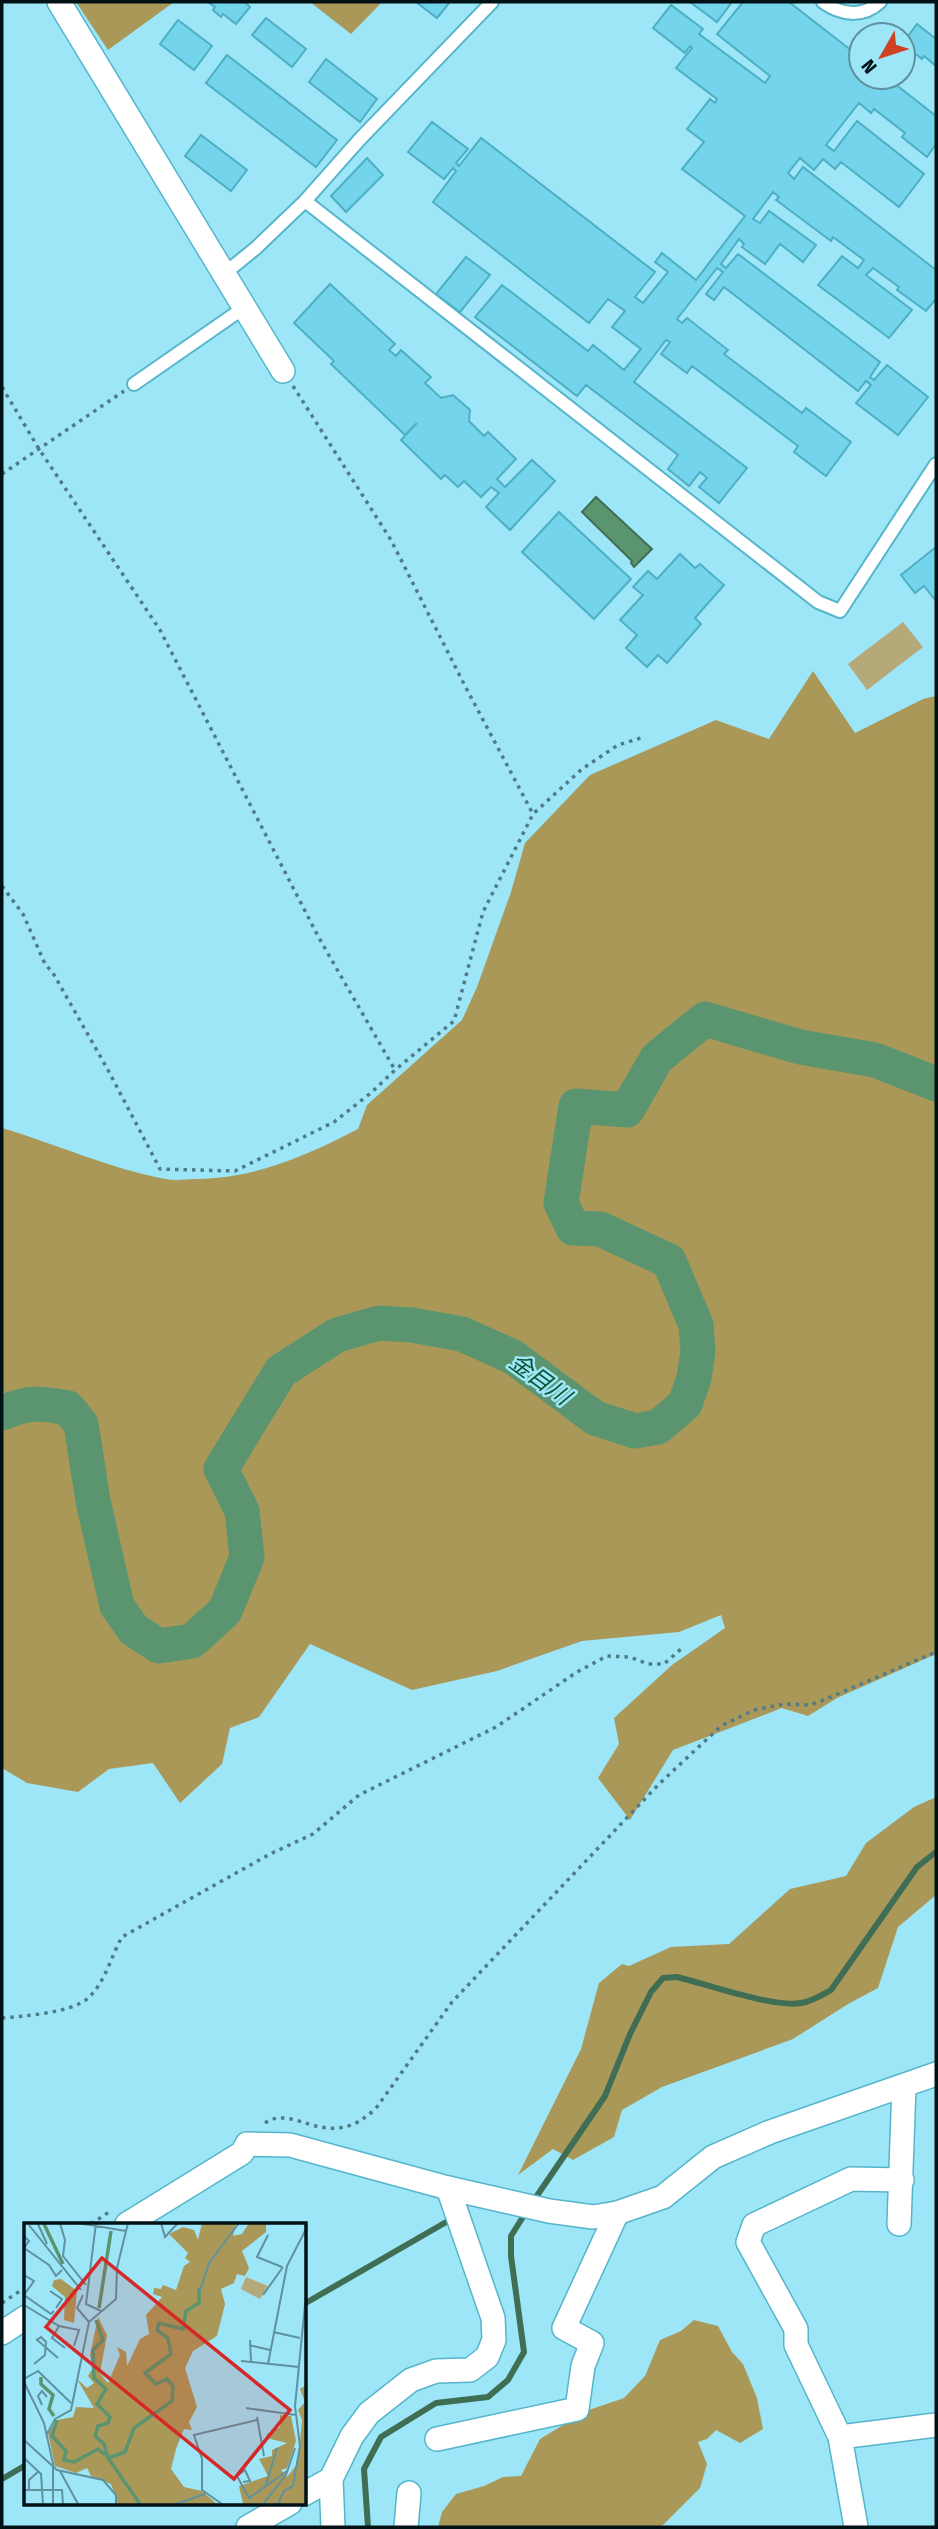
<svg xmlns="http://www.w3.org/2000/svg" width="938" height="2529" viewBox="0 0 938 2529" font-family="'Fira Sans Condensed','Noto Sans JP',sans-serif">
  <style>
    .green { fill: #b5a879 }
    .forest { fill: #aa9859 }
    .water { fill: #5a956f; stroke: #3f6e55; stroke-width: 2 }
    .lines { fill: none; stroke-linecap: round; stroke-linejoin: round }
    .stream { stroke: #3f6e55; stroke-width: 6 }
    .river { stroke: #5a956f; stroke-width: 35 }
    .building { fill: #74d4eb; stroke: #4dafc4; stroke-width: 2 }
    .lane-casing { stroke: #54b5cb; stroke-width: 16 }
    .street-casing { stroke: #54b5cb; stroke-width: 26 }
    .path { stroke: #4f7c87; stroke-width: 3.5; stroke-dasharray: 3.5 5; stroke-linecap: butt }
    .lane { stroke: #fff; stroke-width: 12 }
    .street { stroke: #fff; stroke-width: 23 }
    .labels { text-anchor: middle; stroke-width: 5; stroke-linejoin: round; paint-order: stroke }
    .water-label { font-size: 23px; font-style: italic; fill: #09542e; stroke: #9de6f8 }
    .inset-river { fill: none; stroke: #5a956f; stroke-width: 3.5 }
    .inset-road { fill: none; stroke: #5f919e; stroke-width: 2 }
    .view { fill: #d62828; fill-opacity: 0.15; stroke: #d62828; stroke-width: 3.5 }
    .inset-edge { fill: none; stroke: #011217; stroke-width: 3.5 }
  </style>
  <rect width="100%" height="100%" fill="#9de6f8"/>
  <!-- green -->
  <polygon class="green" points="903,622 923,647 867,690 848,664"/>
  <!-- forest -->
  <g class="forest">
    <polygon points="76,2 174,2 108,50"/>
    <polygon points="310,2 382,2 351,34"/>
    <path d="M813,671l42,62 68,-34 13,-3v958l-99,44 -29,18 -26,-8 -109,42 -43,70 -32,-42 21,-34 -5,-26 58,-53 53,-37 -4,-13 -42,17 -97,9 -85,30 -85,19 -102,-46 -51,73 -29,11 -8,36 -42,39 -27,-40 -44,6 -31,23 -51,-9 -25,-15v-640c54,16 106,40 163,51 10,2 21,0 32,0 59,-1 109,-23 161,-50l9,-24 95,-85 15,-33 34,-95 14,-49 65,-68 126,-55 53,19z"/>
    <polygon points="936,1797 936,1895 898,1927 878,1988 848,2004 793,2039 662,2087 622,2110 614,2137 573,2160 553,2149 518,2175 581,2049 599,1983 622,1964 629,1966 671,1947 729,1944 790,1889 846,1876 866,1843 914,1807"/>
    <polygon points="694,2320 718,2326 732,2352 743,2364 757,2398 763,2429 740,2443 716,2430 707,2439 698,2442 707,2464 700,2488 661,2527 438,2527 442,2512 456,2494 484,2486 503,2477 521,2476 540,2439 586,2411 624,2398 645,2376 660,2340 681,2331"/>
  </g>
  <!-- water -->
  <polygon class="water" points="596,497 652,549 634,567 631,563 632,561 582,512"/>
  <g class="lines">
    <!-- stream -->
    <g class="stream">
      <path d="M532,2203l73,-107 25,-62 21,-42 12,-14 14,-1c29,7 97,31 124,26 10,-1 21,-8 30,-13l86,-123 19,-15"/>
      <polyline points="304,2304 448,2221"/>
      <polyline points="2,2479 26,2465"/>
      <polyline points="368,2527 364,2469 381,2437 436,2403 488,2397 508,2380 524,2352 511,2256 511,2236 526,2212"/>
    </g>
    <!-- river -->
    <path class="river" d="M2,1413c28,-12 36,-10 66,-5l13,16 12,77 24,105 17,24 25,16 33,-5 33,-30 22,-54 -5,-46 -21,-42 60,-98 56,-36 42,-12 33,2 50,9 51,23 82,61 40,13 23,-4 27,-23 9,-26 4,-27 -2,-26 -27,-64 -69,-32 -27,-1 -12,-25 15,-97 51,4 30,-52 48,-39 95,28 75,13 61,24"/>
  </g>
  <!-- building -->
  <g class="building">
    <polygon points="208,2 245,2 250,7 236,24 223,14 221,17 213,10 215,7"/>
    <polygon points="416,2 450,2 437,18"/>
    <polygon points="690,2 732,2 717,22"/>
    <polygon points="743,2 789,2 861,58 861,77 886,77 936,116 936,144 927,157 902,137 905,133 874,109 871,113 859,103 826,145 834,151 857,121 924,174 899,207 841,162 835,169 823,159 814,170 800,158 788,173 794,179 803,167 936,270 936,299 926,311 897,290 899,287 873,268 866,275 912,310 889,338 818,285 842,256 858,268 864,260 833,237 831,241 776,200 779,197 773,192 753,219 760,223 769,211 816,245 803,262 780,244 765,264 742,247 744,244 739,239 721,264 726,268 738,254 880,362 870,377 874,380 887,365 928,397 898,435 856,403 871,385 866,381 858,391 724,287 714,300 706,294 723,272 717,268 677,319 682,323 687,318 728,350 724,354 802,413 806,408 851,442 826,476 794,452 798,446 692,366 687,373 661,354 670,342 666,340 634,382 747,468 719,503 699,487 707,478 700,472 689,486 668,469 678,455 586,385 577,396 475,317 502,285 588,351 593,345 624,370 641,349 612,327 625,311 608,299 589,323 433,202 456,171 453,168 444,179 408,152 432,122 468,149 456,163 459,166 481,138 655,272 635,297 643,303 668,272 655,262 662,253 696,280 745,216 682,169 704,142 687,129 710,99 715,103 717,99 676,68 692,48 690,46 685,53 653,28 671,5 703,29 699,34 765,83 770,76 717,34"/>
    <polygon points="266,18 306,49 292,67 252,35"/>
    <polygon points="178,20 212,46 194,70 160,44"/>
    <polygon points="917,24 936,39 936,66 924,56 922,59 913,52 907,60 903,58 903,43"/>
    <polygon points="227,55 337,140 316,167 206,83"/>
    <polygon points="326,59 377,99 360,122 309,82"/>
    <polygon points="201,135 247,170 231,191 185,156"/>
    <polygon points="367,158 383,175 346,212 331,196"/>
    <polygon points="466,257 490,275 460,312 436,294"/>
    <polygon points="330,284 395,344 389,350 396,356 401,350 431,377 425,383 441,398 453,395 470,410 469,421 484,436 488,432 516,459 497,479 505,487 532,460 555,481 510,530 486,507 499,493 491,487 481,497 464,481 458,487 445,475 441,479 401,440 417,423 405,435 331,364 334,361 294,323"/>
    <polygon points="559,512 631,579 594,619 522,552"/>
    <polygon points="936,547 936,601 924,586 915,593 901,575"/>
    <polygon points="680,554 695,568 700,564 724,585 695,618 701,624 667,663 658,655 647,667 626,648 637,635 620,620 643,595 633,587 648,571 657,579"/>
  </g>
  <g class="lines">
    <defs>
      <g id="lane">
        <path d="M823,2c18,13 40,16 57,0"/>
        <polyline points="305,201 818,602 840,611 936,464"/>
        <polyline points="225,273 256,248 305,201 360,139 492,2"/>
        <polyline points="134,384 245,307"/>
      </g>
      <g id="street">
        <polyline points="59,2 283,371"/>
        <polyline points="127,2224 242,2153 247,2144 290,2145 448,2188 549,2211 593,2217 617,2213 663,2197 713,2157 770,2132 936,2074"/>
        <polyline points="899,2224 904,2086"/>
        <polyline points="2,2333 26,2317"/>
        <polyline points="840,2437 936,2425"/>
        <polyline points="437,2439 577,2409 583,2366 592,2343 564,2328 617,2213"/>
        <polyline points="304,2494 331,2479"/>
        <polyline points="248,2527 290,2503"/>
        <polyline points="333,2527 331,2479 352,2436 369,2413 411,2380 436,2371 470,2370 487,2357 494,2340 493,2318 448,2188"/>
        <polyline points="406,2527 409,2493"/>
        <polyline points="856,2527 840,2437 796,2345 796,2329 748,2242 754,2225 851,2179 902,2180"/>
      </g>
    </defs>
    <!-- lane casing -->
    <use href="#lane" class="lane-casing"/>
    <!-- street casing -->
    <use href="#street" class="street-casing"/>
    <!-- path -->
    <g class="path">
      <polyline points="293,386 391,540 464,684 533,814"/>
      <polyline points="2,387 39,449 160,630 319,938 395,1070"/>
      <polyline points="2,474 124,391"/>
      <polyline points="2,886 23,914 45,964 53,973 108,1070 160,1169 235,1171 334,1122 372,1092 395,1070 454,1021 483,912 533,814 582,769 618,745 641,738"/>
      <path d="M2,2018c22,-2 68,-5 85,-19 18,-15 24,-43 35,-62l148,-83 43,-20 46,-39 137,-68 81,-55 30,-16 23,1 18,7h16l17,-15"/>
      <path d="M265,2123c30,-21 64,33 112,-16l75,-105 207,-218 62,-58 33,-16 30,-6 25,1 10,-3 117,-50"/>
      <polyline points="91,2224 109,2212"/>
      <polyline points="2,2303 26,2287"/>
    </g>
    <!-- lane -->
    <use href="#lane" class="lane"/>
    <!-- street -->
    <use href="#street" class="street"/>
  </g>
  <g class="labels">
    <!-- water labels -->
    <g class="water-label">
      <text transform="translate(540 1379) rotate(36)" y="8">金目川</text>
    </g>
  </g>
  <!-- overview -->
  <g transform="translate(24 2223)">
    <rect width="282" height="282" fill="#9de6f8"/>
    <path d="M222,54l22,9 -8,13 -19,-10z" fill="#b5a879"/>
    <path d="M178,0h34l-3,13 9,-2 7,-11h17v9l-24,19 7,17 -4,8 -8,-2 -3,9 -13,6 4,15 -8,32 -24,15 -8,17 12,39 -8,15 3,8 -8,-1 -8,20 -5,20 13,18 18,4 15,13h-99l-7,-20 -20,-8 -4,-8 -11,5 -21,-7 -7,-33 9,-13 16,-3 3,-10 18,1 -17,-29 10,9 7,-5 -6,-7 5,-8 -3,-13 8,-38 9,18 -7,38 8,10 12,-28 -3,-8 9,5 1,14 13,-27 9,-5 -3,-19 16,-18 -9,-3 1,-6 7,1 2,-4 13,5 8,-24 6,-4 -5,-4 3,-5 -19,-19 14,-7 11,3 4,10zM37,56l16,12 -3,32 -10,-3 1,-23 -13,-11 2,-6zM282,162v119h-63l-4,-18 29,-10 -9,-17 13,-3v-6l15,-7 -20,-5v-4l13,-7v-12l11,1 5,25 -9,27 -6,2 6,7 11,-14 4,-43 -4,-10 7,-8 -5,-13z" fill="#aa9859"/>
    <path class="inset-river" d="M20,1l19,40M75,85l12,-77M72,97l7,20 -10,10 1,28 12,11 -9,15 13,13 -2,6 -10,3 -3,10 9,8 4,14M17,154v7l12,11 -4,14 5,7M33,197l-5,16 14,15 -2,9 10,2 24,-13 7,6M116,281l-32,-46 17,-6 9,-24 38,-27 1,-15 -6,-7 -11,5 -11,-11 26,-19 -3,-16 -11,-8 2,-7 24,6 3,-18 13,-8v-15"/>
    <path class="inset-road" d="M36,0l5,17 -2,16 23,29M54,0l48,8M72,0l-10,81 15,7M137,0l4,14 13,-14M14,1l9,20M5,2l52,65M244,12l-11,22 25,10M0,13l5,5 -5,7 25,17 7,11 6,-6M0,52l10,6 -10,14 27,19 3,-3M26,68l12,8 -6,9M176,68l9,-28 30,-40M59,72l-6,13 12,14M239,72l20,-28M0,82l35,21 20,4 -5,16M35,103l-7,12 13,10M249,109l27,6M12,116l22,19M226,117l1,21M225,122l21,5M217,138l58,6M10,141l11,-9 1,-13 -5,-5 -4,3M244,141l19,-98 19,-37M0,156l14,-8 33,32M0,159l20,41 10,45M18,182l-4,-9 4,-5 5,6M222,185l50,7M233,194l7,39M23,211l8,-15 16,-9 18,-88 27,-23 1,-31 11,-45M0,217l33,30 46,10 13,15v9M0,235l17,16 2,30M29,244v37M36,248l18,33M219,259l7,-1 -5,-11 -8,6 12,22 38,-27M242,262l11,-37M0,267h38l1,14M5,267v-10l10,-9M152,281l29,-10M198,281l-20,-14v-31l-8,-24 63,-15M239,281l23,-29 9,-27M254,281l6,-13 9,-5 7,-40 -5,-40 11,-111"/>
    <path class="view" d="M78,35l188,152 -56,69 -188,-152z"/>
    <rect width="282" height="282" class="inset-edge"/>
  </g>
  <!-- border -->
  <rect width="938" height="2529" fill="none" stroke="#011217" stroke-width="7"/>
  <!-- north arrow -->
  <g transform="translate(882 56) rotate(231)"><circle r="33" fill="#9de6f8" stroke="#5f919e" stroke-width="2"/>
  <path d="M0-5L12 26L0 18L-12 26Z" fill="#cd4321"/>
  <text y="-10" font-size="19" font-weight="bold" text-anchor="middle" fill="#011217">N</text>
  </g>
</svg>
